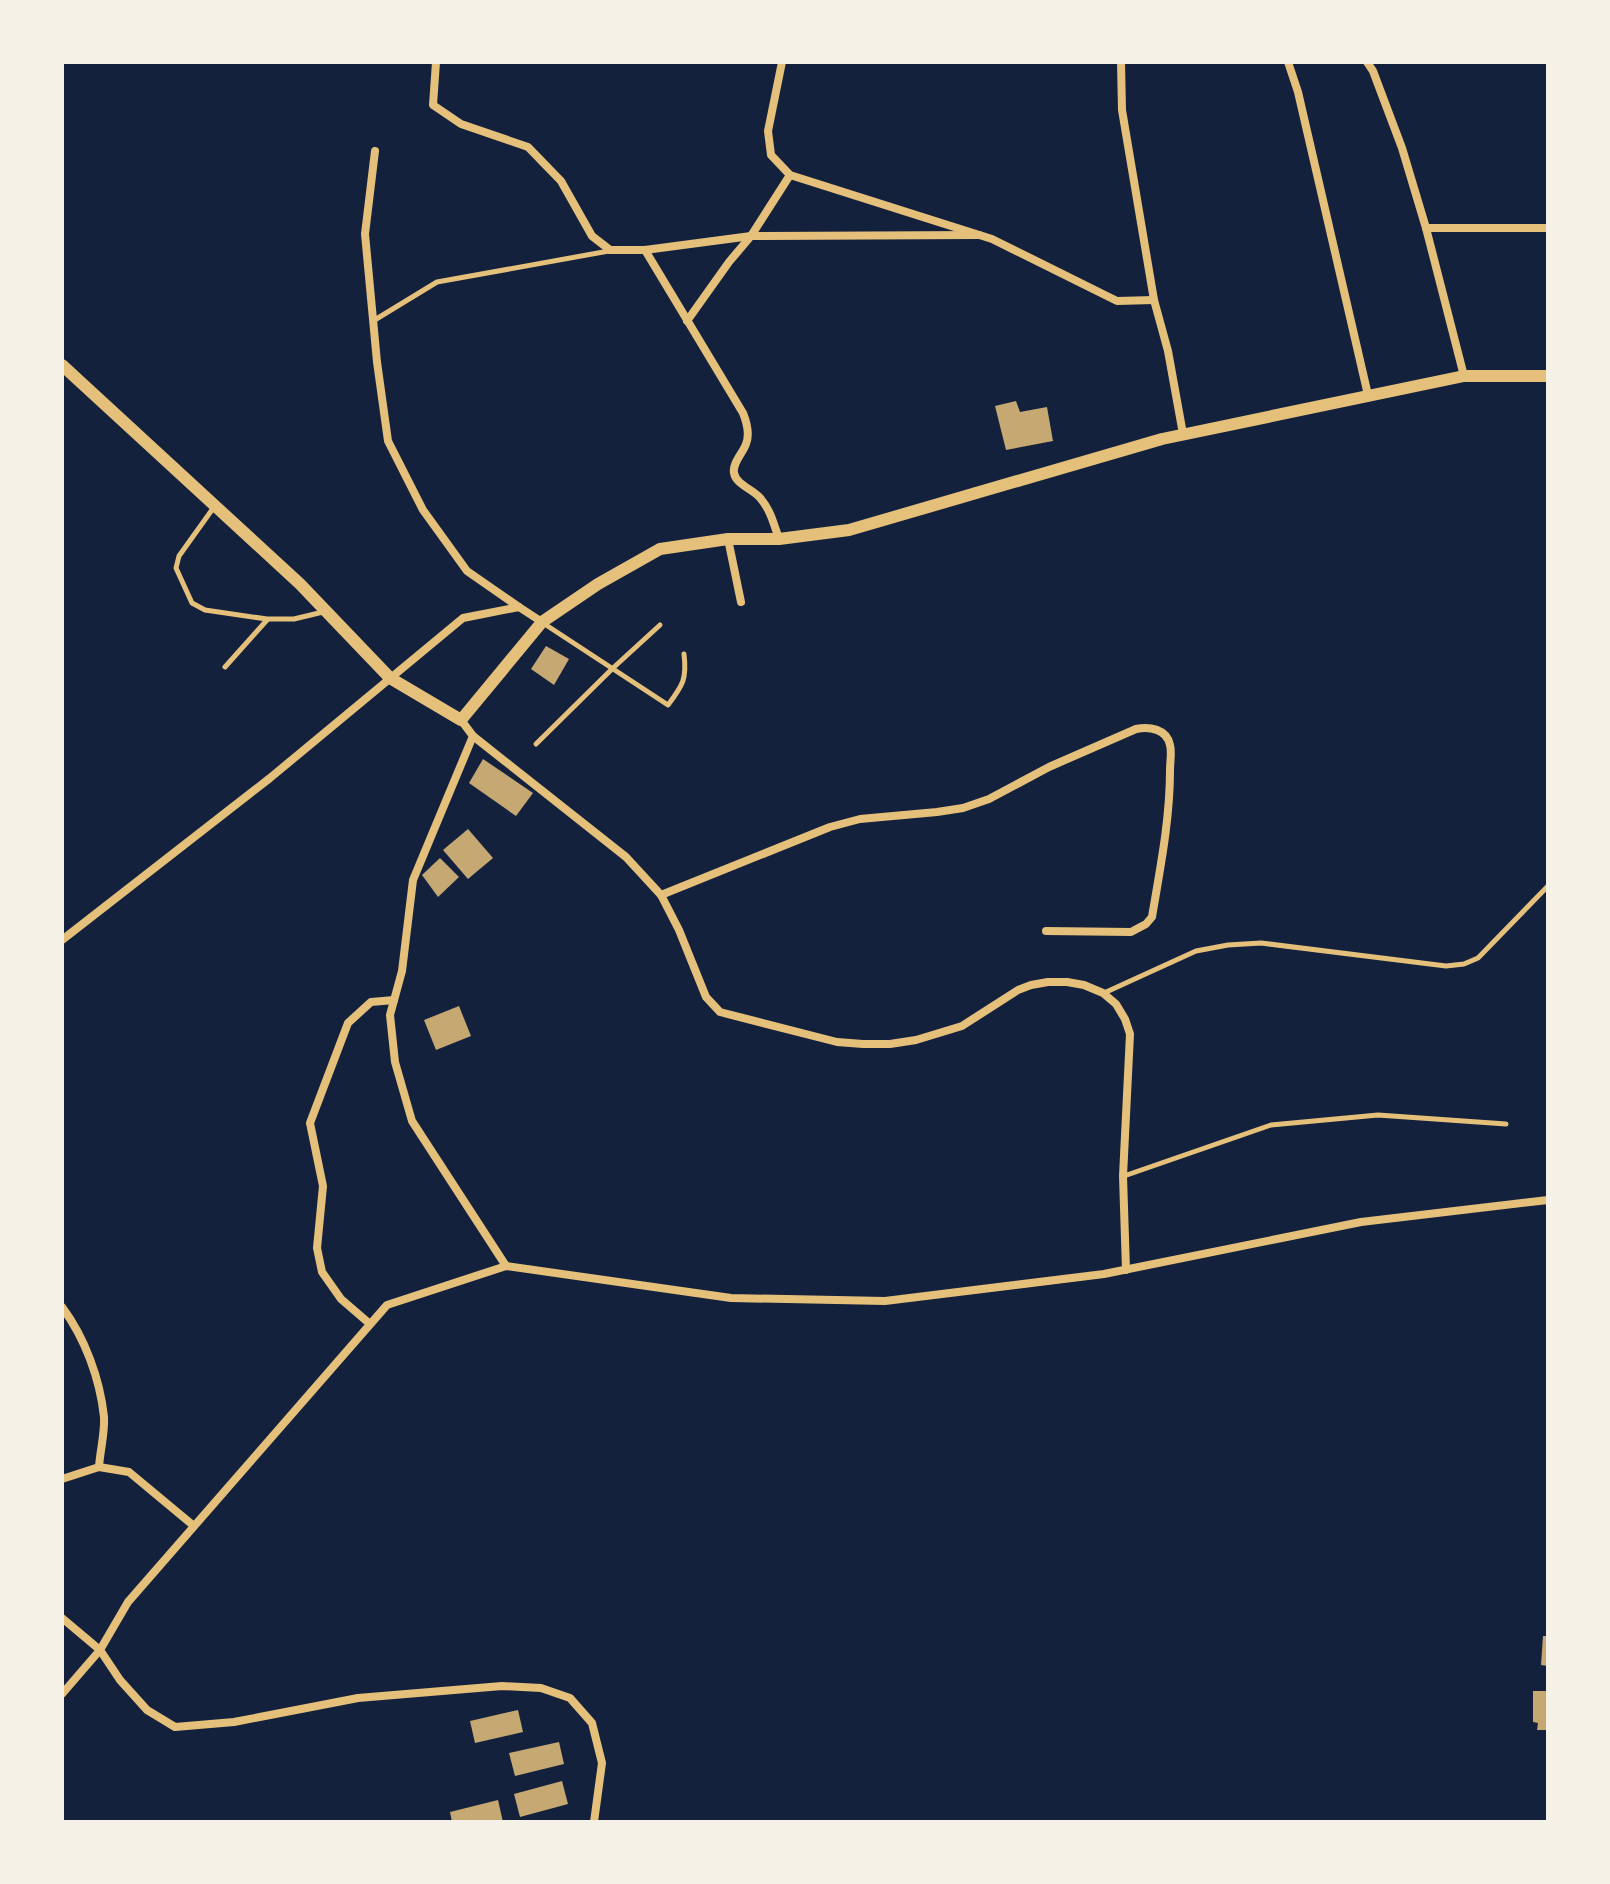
<svg xmlns="http://www.w3.org/2000/svg" width="1610" height="1884" viewBox="0 0 1610 1884" font-family="'Roboto Condensed',sans-serif">
  <style>
    .building { fill: #c6a872 }
    .lines { fill: none; stroke-linecap: round; stroke-linejoin: round }
    .service { stroke: #e5c07b; stroke-width: 5 }
    .minor { stroke: #e5c07b; stroke-width: 8 }
    .tertiary { stroke: #e5c07b; stroke-width: 12 }
  </style>
  <rect width="100%" height="100%" fill="#14213d"/>
  <!-- building -->
  <g class="building">
    <polygon points="1016,401 1020,412 1047,407 1053,441 1006,450 995,406"/>
    <polygon points="546,646 569,659 554,685 531,669"/>
    <polygon points="483,759 533,793 516,816 469,783"/>
    <polygon points="468,829 493,858 468,879 443,850"/>
    <polygon points="440,858 459,877 438,897 422,875"/>
    <polygon points="459,1006 471,1036 436,1050 424,1020"/>
    <polygon points="1543,1636 1548,1636 1548,1666 1541,1665"/>
    <polygon points="1533,1691 1548,1691 1548,1730 1537,1730 1538,1723 1533,1722"/>
    <polygon points="518,1710 523,1732 475,1743 470,1721"/>
    <polygon points="559,1742 564,1764 515,1776 509,1753"/>
    <polygon points="562,1781 568,1804 520,1817 514,1794"/>
    <polygon points="498,1800 503,1822 452,1822 450,1812"/>
  </g>
  <g class="lines">
    <!-- service -->
    <g class="service">
      <polyline points="373,321 437,282 609,251"/>
      <polyline points="214,507 179,556 176,568 192,603 205,610 267,619 294,619 323,612"/>
      <path d="M543,623l125,82c15,-20 19,-26 16,-51"/>
      <polyline points="225,667 267,620"/>
      <polyline points="536,744 613,668 660,625"/>
      <polyline points="1104,993 1196,951 1228,945 1261,943 1446,966 1464,964 1478,958 1548,886"/>
      <polyline points="1124,1176 1271,1125 1378,1115 1506,1124"/>
    </g>
    <!-- minor -->
    <g class="minor">
      <polyline points="436,62 433,105 461,124 528,147 561,181 592,236 610,250 645,250 751,236 979,235"/>
      <polyline points="782,62 768,131 771,155 790,175 992,239 1117,301 1154,300"/>
      <polyline points="1121,62 1122,110 1154,300 1168,351 1183,434"/>
      <polyline points="1288,62 1298,92 1368,395"/>
      <polyline points="1367,62 1373,71 1402,148 1426,228 1464,376"/>
      <polyline points="375,151 365,234 377,362 388,441 423,510 467,571 519,607"/>
      <polyline points="1426,228 1548,228"/>
      <path d="M645,250l98,163c4,10 7,21 3,31 -3,9 -14,19 -12,29 2,12 21,17 27,26 10,12 13,26 18,40"/>
      <polyline points="687,321 729,262 751,236 790,175"/>
      <polyline points="728,539 741,602"/>
      <polyline points="461,720 473,736 413,880 402,971 390,1015 395,1062 412,1121 506,1266"/>
      <polyline points="473,736 626,857 661,895 679,930 706,997 720,1012 837,1042 863,1044 890,1044 916,1040 962,1026 1018,990 1031,985 1048,982 1067,982 1084,985 1103,993 1116,1004 1125,1019 1130,1034 1123,1176 1126,1270"/>
      <path d="M661,895l169,-68 30,-8 77,-7 26,-4 26,-9 60,-32 87,-38c13,-3 31,0 34,16 2,7 0,17 0,25 0,50 -10,99 -18,147l-6,7 -15,8 -85,-1"/>
      <polyline points="62,940 270,778 463,618 519,607 542,622"/>
      <path d="M62,1307c23,31 38,72 42,110 1,16 -4,34 -5,50"/>
      <polyline points="370,1324 341,1299 322,1272 317,1248 323,1186 310,1123 348,1023 371,1002 394,1000"/>
      <polyline points="62,1479 99,1467 129,1472 194,1526"/>
      <polyline points="62,1618 100,1650 62,1694"/>
      <polyline points="594,1822 602,1763 592,1723 570,1698 541,1688 502,1686 358,1698 234,1722 175,1727 147,1710 120,1680 100,1650 128,1602 387,1305 506,1266 731,1298 885,1301 1104,1274 1361,1222 1548,1200"/>
    </g>
    <!-- tertiary -->
    <polyline class="tertiary" points="62,365 300,584 390,678 461,720 542,622 598,584 660,549 728,539 779,539 849,530 1162,439 1464,376 1548,376"/>
  </g>
  <!-- border -->
  <rect width="1610" height="1884" fill="none" stroke="#f6f1e7" stroke-width="128"/>
</svg>
